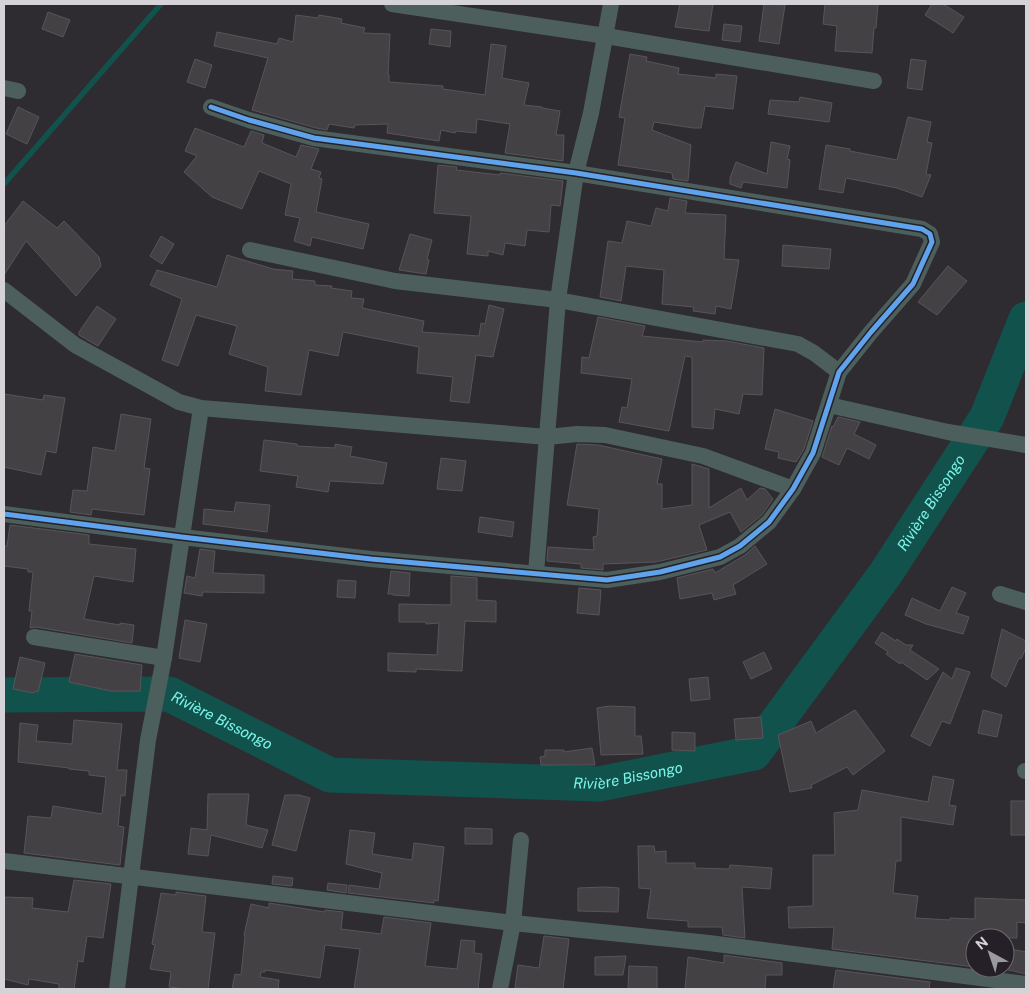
<svg xmlns="http://www.w3.org/2000/svg" width="1030" height="993" viewBox="0 0 1030 993" font-family="'Public Sans',sans-serif">
  <style>
    .lines { fill: none; stroke-linecap: round; stroke-linejoin: round }
    .stream { stroke: #12524d; stroke-width: 5.5 }
    .river { stroke: #12524d; stroke-width: 35 }
    .building { fill: #434144; stroke: #575559 }
    .street { stroke: #4d5f5d; stroke-width: 16 }
    .cycleway-casing { stroke: #252028; stroke-width: 8 }
    .cycleway { stroke: #60a3ed; stroke-width: 5 }
    .labels { text-anchor: middle; stroke-width: 4.5; stroke-linejoin: round; paint-order: stroke }
    .water-label { font-size: 15px; font-style: italic; fill: #79f5e8; stroke: #252028 }
  </style>
  <rect width="100%" height="100%" fill="#2e2c30"/>
  <g class="lines">
    <!-- stream -->
    <polyline class="stream" points="4,184 161,4"/>
    <!-- river -->
    <path class="river" id="s1" d="M4,695l165,-1 161,81 269,9 155,-31 132,-180 101,-156 39,-98"/>
  </g>
  <!-- building -->
  <g class="building">
    <polygon points="680,4 713,4 709,31 675,27"/>
    <polygon points="764,4 785,5 779,44 759,41"/>
    <polygon points="825,4 878,4 876,28 874,28 872,53 835,51 837,26 823,24"/>
    <polygon points="932,4 943,4 964,17 953,33 925,15"/>
    <polygon points="48,12 70,20 63,37 42,29"/>
    <polygon points="296,15 318,18 319,15 342,19 341,23 365,28 363,33 390,34 388,75 389,75 389,82 443,86 443,89 485,95 491,44 506,46 502,78 529,83 524,105 542,107 542,108 560,111 556,135 564,135 563,161 505,153 510,124 477,119 476,133 456,131 455,133 441,130 439,141 387,133 388,124 355,125 354,128 329,124 327,130 316,128 252,110 268,58 214,46 217,32 277,44 279,38 293,42"/>
    <polygon points="724,24 742,26 740,42 722,40"/>
    <polygon points="431,29 451,31 450,47 429,44"/>
    <polygon points="630,54 647,57 646,61 679,68 678,74 716,78 716,74 737,76 733,109 705,106 701,128 693,128 654,122 652,130 691,145 688,181 673,179 672,173 618,165 625,118 619,117"/>
    <polygon points="195,59 212,65 205,88 187,82"/>
    <polygon points="911,59 926,61 922,90 907,88"/>
    <polygon points="800,97 832,103 829,122 768,114 770,100 799,102"/>
    <polygon points="18,107 39,117 27,144 6,134"/>
    <polygon points="908,117 931,122 927,142 932,143 926,174 931,175 922,197 897,188 846,178 843,193 819,189 826,145 850,149 850,151 897,160"/>
    <polygon points="195,128 244,147 251,131 264,135 262,143 296,157 301,145 319,149 311,169 321,172 319,178 322,179 316,212 369,224 363,249 312,237 310,246 294,241 300,218 285,215 291,184 259,171 242,209 212,197 184,172 197,156 185,151"/>
    <polygon points="771,142 790,146 787,159 790,160 787,188 743,182 741,188 730,184 730,178 736,162 767,174"/>
    <polygon points="438,165 457,167 456,170 500,175 500,173 563,181 560,206 551,205 549,232 527,230 525,246 505,243 503,255 488,251 488,256 467,254 471,216 434,213"/>
    <polygon points="670,198 687,201 685,213 726,215 724,259 739,260 731,309 716,306 715,314 693,311 694,307 662,304 664,270 626,266 621,301 600,297 608,241 622,243 627,221 651,226 656,208 668,211"/>
    <polygon points="23,201 57,228 64,221 99,257 101,266 76,296 26,241 4,275 4,226"/>
    <polygon points="410,234 432,240 427,259 429,260 426,274 399,270"/>
    <polygon points="161,236 174,244 162,264 150,256"/>
    <polygon points="783,245 831,249 829,269 782,266"/>
    <polygon points="227,255 273,269 293,271 292,279 315,281 315,285 332,286 331,288 352,291 351,298 364,299 362,308 424,321 422,332 479,336 481,323 485,324 489,305 504,309 493,357 476,355 469,403 450,401 453,377 417,373 419,347 343,332 338,356 309,350 301,395 265,391 268,367 229,354 237,326 196,315 178,366 162,360 182,299 150,285 157,270 217,287"/>
    <polygon points="948,266 967,281 937,315 918,302"/>
    <polygon points="97,306 116,319 98,346 79,335 79,332"/>
    <polygon points="598,317 645,326 642,336 703,342 703,340 727,341 764,348 762,395 743,394 739,414 715,409 713,429 692,427 692,357 685,356 669,431 619,422 622,407 627,408 632,379 581,373 582,357 589,358"/>
    <polygon points="4,394 43,400 44,395 65,398 56,453 46,451 41,475 4,467"/>
    <polygon points="775,409 813,421 804,449 796,462 778,458 779,452 765,449"/>
    <polygon points="121,414 151,419 144,468 150,469 144,515 92,509 91,515 70,512 73,490 87,491 93,447 115,451"/>
    <polygon points="838,417 860,422 854,434 876,445 869,459 847,448 839,465 822,457 832,426 833,427"/>
    <polygon points="264,440 297,444 297,446 335,448 335,444 352,447 350,456 387,463 383,484 330,481 328,492 296,487 298,476 260,471"/>
    <polygon points="577,444 598,445 662,459 657,484 662,484 662,509 692,505 692,464 709,469 709,508 741,488 747,500 760,488 765,489 773,499 762,515 741,532 730,512 699,525 707,550 656,562 603,564 603,570 581,568 581,564 547,561 548,547 594,550 593,537 597,536 599,509 567,505"/>
    <polygon points="441,458 466,461 462,491 437,489"/>
    <polygon points="236,502 270,505 267,532 203,524 204,509 234,512"/>
    <polygon points="480,517 514,522 512,537 478,532"/>
    <polygon points="10,525 89,535 89,544 136,549 133,582 94,576 84,619 120,625 120,623 134,625 132,643 36,627 30,628 32,611 29,611 33,572 28,572 28,569 4,566 4,546 7,546"/>
    <polygon points="755,546 767,564 733,585 736,594 714,600 712,593 680,599 677,578 713,569 715,573 745,555"/>
    <polygon points="200,549 215,551 213,573 264,575 264,593 203,592 202,596 184,593 187,576 195,578"/>
    <polygon points="391,571 410,573 409,596 393,595 393,594 388,594"/>
    <polygon points="451,576 477,578 477,600 496,601 496,622 465,621 462,671 416,669 416,672 388,671 388,653 437,655 439,623 426,624 426,622 399,622 399,604 451,605"/>
    <polygon points="338,580 356,581 355,598 337,597"/>
    <polygon points="952,587 966,593 956,613 969,617 963,634 926,624 905,615 912,598 940,611"/>
    <polygon points="579,588 601,590 599,615 577,613"/>
    <polygon points="185,620 207,624 200,662 179,658"/>
    <polygon points="1002,629 1026,641 1026,648 1021,659 1019,658 1006,687 991,677"/>
    <polygon points="882,632 896,641 897,639 906,645 913,645 910,650 939,669 927,680 901,662 900,664 886,654 888,652 875,643"/>
    <polygon points="764,652 772,669 751,679 743,662"/>
    <polygon points="75,654 142,665 140,691 111,691 69,682"/>
    <polygon points="20,657 45,663 38,692 35,691 34,693 13,689"/>
    <polygon points="956,668 970,672 950,724 942,721 930,746 911,736 943,672 952,679"/>
    <polygon points="708,677 710,699 691,701 689,679"/>
    <polygon points="609,706 635,707 635,736 641,736 643,754 601,755 597,708"/>
    <polygon points="855,710 885,751 853,775 847,767 811,785 812,788 790,792 778,735 811,721 816,733"/>
    <polygon points="983,710 1002,715 997,737 978,733"/>
    <polygon points="761,717 763,738 736,740 734,719"/>
    <polygon points="74,720 122,724 117,770 127,770 125,796 121,795 118,826 124,827 120,865 24,853 28,816 51,818 53,806 102,814 106,777 89,775 89,771 69,769 69,768 18,762 20,723 38,725 36,741 72,744"/>
    <polygon points="672,732 695,733 695,751 672,750"/>
    <polygon points="592,748 595,765 541,765 540,757 545,756 545,750 564,750 564,752"/>
    <polygon points="933,776 954,780 949,805 956,806 953,825 901,817 901,861 896,861 893,893 918,896 915,918 950,920 950,918 975,919 975,898 1026,900 1026,923 1017,922 1017,938 975,938 975,967 832,949 834,927 789,928 788,907 813,906 813,855 835,855 834,813 858,810 862,790 928,802"/>
    <polygon points="208,794 249,794 246,825 268,830 262,848 211,835 208,856 188,854 191,828 207,830"/>
    <polygon points="285,795 299,795 310,798 296,851 272,845"/>
    <rect x="1011" y="801" width="15" height="34"/>
    <polygon points="465,828 492,829 492,844 465,844"/>
    <polygon points="350,830 375,833 372,854 412,860 414,843 444,847 438,901 434,900 434,903 348,893 349,885 379,889 382,873 346,864"/>
    <polygon points="638,846 654,846 655,852 666,851 666,863 695,863 695,868 729,869 730,865 772,868 770,889 742,887 745,938 723,935 722,927 688,927 688,921 647,918 651,889 639,888"/>
    <polygon points="273,876 293,878 292,886 272,884"/>
    <polygon points="74,880 111,884 103,938 87,936 83,962 78,961 74,989 59,988 59,984 29,979 28,985 4,979 4,897 33,898 32,908 68,912"/>
    <polygon points="328,883 347,885 346,893 327,890"/>
    <polygon points="604,887 619,888 618,912 578,911 578,888"/>
    <polygon points="176,892 206,896 202,932 215,933 208,989 187,989 169,987 171,972 150,969 155,945 152,944 161,893 176,895"/>
    <polygon points="269,903 325,912 325,910 343,912 341,929 381,934 384,917 431,923 425,966 457,969 461,940 475,941 474,953 482,954 478,989 354,989 360,949 325,945 320,978 265,970 265,972 261,972 260,977 279,980 278,989 232,989 235,974 241,975 245,936 244,935 251,904 269,908"/>
    <polygon points="544,936 569,939 563,989 515,988 518,965 539,968"/>
    <polygon points="1005,948 1026,952 1026,974 1005,969"/>
    <polygon points="724,955 782,963 782,975 766,975 765,989 685,989 688,957 724,963"/>
    <polygon points="626,956 623,975 595,975 595,957"/>
    <polygon points="629,966 657,967 657,989 628,989"/>
    <polygon points="836,970 930,982 929,989 833,989"/>
  </g>
  <g class="lines">
    <!-- street -->
    <g class="street">
      <polyline points="392,4 606,36 874,81"/>
      <polyline points="4,88 18,91"/>
      <polyline points="250,250 395,281 558,300 798,344 814,353 839,372"/>
      <polyline points="4,290 75,345 179,402 201,408 547,437 577,434 605,435 703,456 793,489"/>
      <polyline points="829,405 948,432 1026,445"/>
      <polyline points="4,514 182,537 371,559 607,580 660,572 720,557 740,546 769,522 793,489 813,453 839,372 871,332 913,284 932,242 930,234 922,229 576,173 314,138 249,120 211,107"/>
      <polyline points="536,573 558,300 576,173 591,113 611,4"/>
      <polyline points="1000,594 1026,602"/>
      <polyline points="34,637 164,658"/>
      <polyline points="1025,771 1026,771"/>
      <polyline points="4,861 513,923 709,943 1026,984"/>
      <polyline points="117,989 148,740 164,658 201,408"/>
      <polyline points="500,989 513,923 521,840"/>
    </g>
    <defs>
      <polyline id="cycleway" points="4,514 182,537 371,559 607,580 660,572 720,557 740,546 769,522 793,489 813,453 839,372 871,332 913,284 932,242 930,234 922,229 576,173 314,138 249,120 211,107"/>
    </defs>
    <!-- cycleway casing -->
    <use href="#cycleway" class="cycleway-casing"/>
    <!-- cycleway -->
    <use href="#cycleway" class="cycleway"/>
  </g>
  <g class="labels">
    <!-- water labels -->
    <g class="water-label">
      <text dy="5" stroke="none"><textPath href="#s1" startOffset="1079">Rivière Bissongo</textPath></text>
      <text dy="5" stroke="none"><textPath href="#s1" startOffset="224">Rivière Bissongo</textPath></text>
      <text dy="5" stroke="none"><textPath href="#s1" startOffset="644">Rivière Bissongo</textPath></text>
    </g>
  </g>
  <!-- border -->
  <rect width="1030" height="993" fill="none" stroke="#d6d3d8" stroke-width="10"/>
  <!-- north arrow -->
  <g transform="translate(990 953) rotate(320)"><circle r="24" fill="#252028" stroke="#6c686e"/>
  <path d="M0-4L9 19L0 12L-9 19Z" fill="#9b999d"/>
  <text y="-8" font-size="14" font-weight="bold" text-anchor="middle" fill="#d6d3d8">N</text>
  </g>
</svg>
